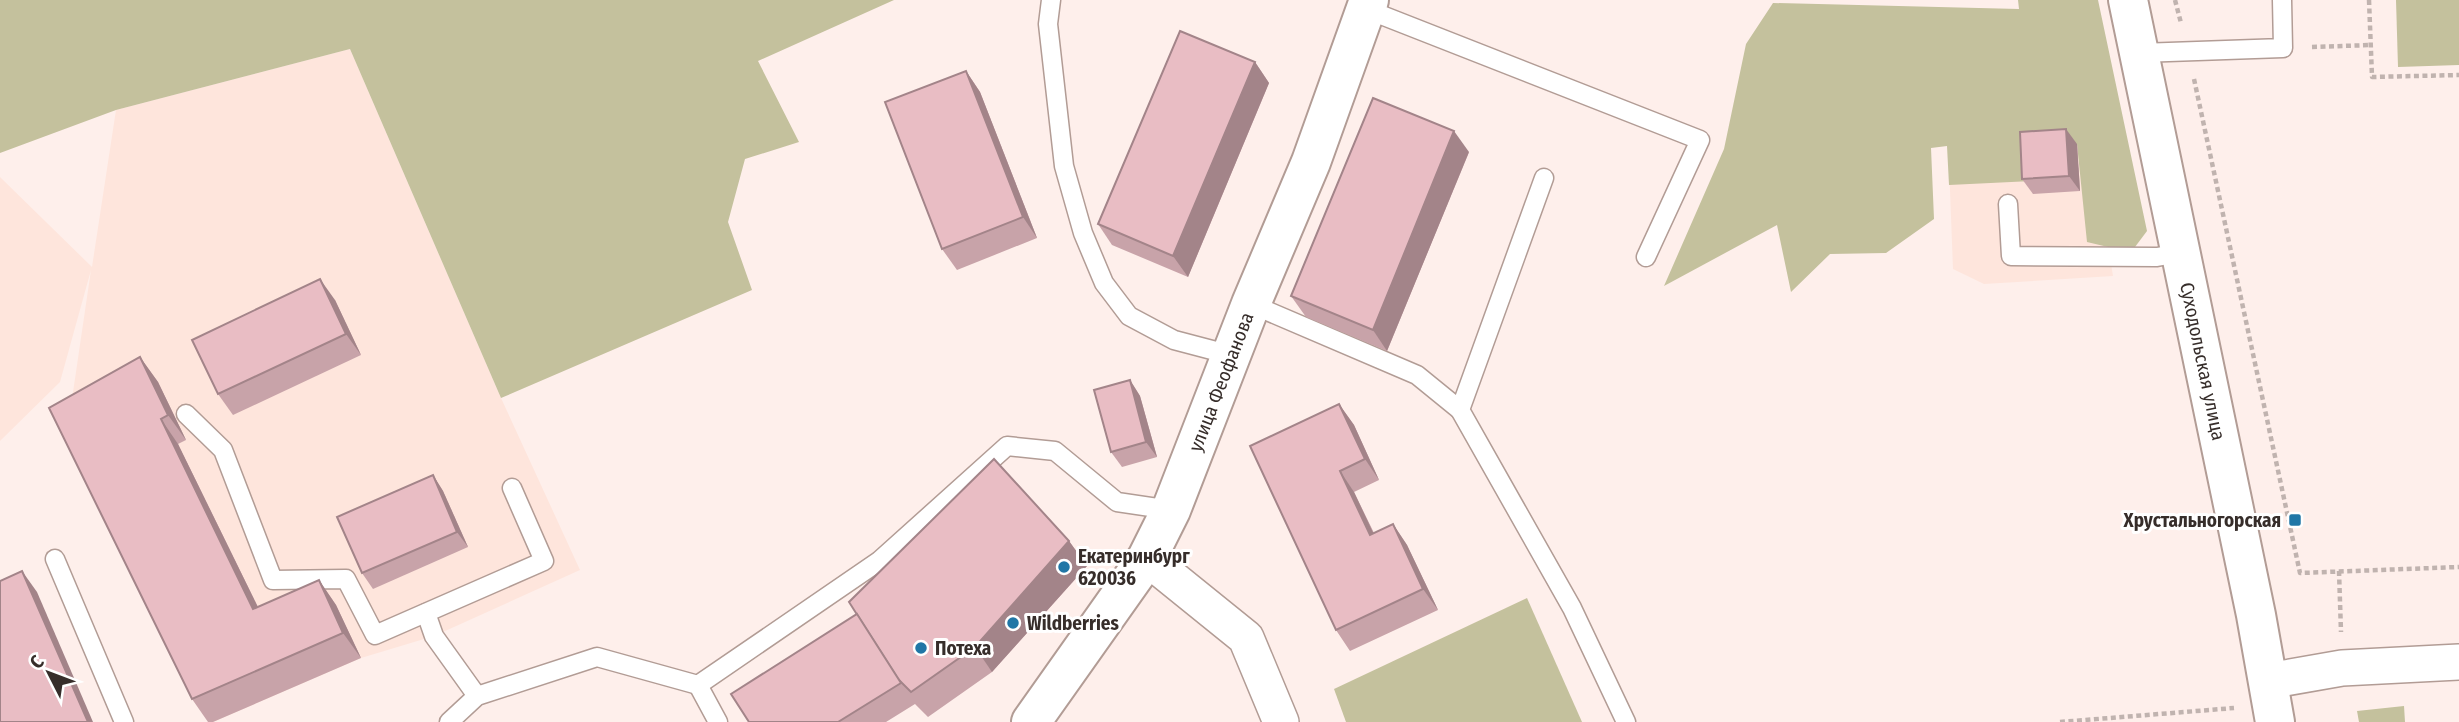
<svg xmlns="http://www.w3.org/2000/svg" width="2459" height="722" viewBox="0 0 2459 722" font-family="'Fira Sans Condensed',sans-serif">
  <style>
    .built { fill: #fee5dc }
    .green { fill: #c4c19d }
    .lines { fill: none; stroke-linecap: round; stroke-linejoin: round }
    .service-casing { stroke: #b29c95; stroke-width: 21 }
    .minor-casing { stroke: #b29c95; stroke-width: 38 }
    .tertiary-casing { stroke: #b29c95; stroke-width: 42 }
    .secondary-casing { stroke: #b29c95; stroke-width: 42 }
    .path { stroke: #c0b3af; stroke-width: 4.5; stroke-dasharray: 5 3.5; stroke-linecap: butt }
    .service { stroke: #fff; stroke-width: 18 }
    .minor { stroke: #fff; stroke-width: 35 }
    .tertiary { stroke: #fff; stroke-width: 38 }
    .secondary { stroke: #fff; stroke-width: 38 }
    .wall { fill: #c8a3a9 }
    .shaded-wall { fill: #a38489 }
    .building { fill: #e9bdc4; stroke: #a38489; stroke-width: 2 }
    .poi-dot { fill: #2076a6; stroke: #fff; stroke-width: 2.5 }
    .labels { text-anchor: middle; stroke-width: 6; stroke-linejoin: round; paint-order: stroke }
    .street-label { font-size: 19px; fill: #362d2a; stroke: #fff }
    .poi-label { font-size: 19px; font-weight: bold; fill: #362d2a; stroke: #fff; text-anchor: start }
  </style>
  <rect width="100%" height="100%" fill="#feefeb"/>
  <!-- built -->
  <g class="built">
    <polygon points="350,49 501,398 580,570 434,636 361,658 213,722 67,433 91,270 60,382 0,441 0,177 92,267 116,110"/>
    <polygon points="1945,59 2077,59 2113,276 1984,284 1953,269"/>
  </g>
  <!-- green -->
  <g class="green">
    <polygon points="0,0 894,0 758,61 799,142 745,159 728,222 752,290 501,398 350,49 116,110 0,153"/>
    <polygon points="2018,0 2098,0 2147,231 2135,247 2108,247 2087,242 2077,144 2032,181 1949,185 1947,146 1931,148 1934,219 1886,253 1830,254 1791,292 1777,225 1664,286 1724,149 1746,44 1773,3 2019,9"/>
    <polygon points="2396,0 2459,0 2459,65 2398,67"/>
    <polygon points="1527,598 1582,722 1346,722 1334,689"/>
    <polygon points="2404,706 2405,722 2359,722 2357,711"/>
  </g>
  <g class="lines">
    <defs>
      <g id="service">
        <polyline points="1051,0 1048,24 1064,166 1083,233 1104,283 1129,316 1174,340 1231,355"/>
        <polyline points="1366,9 1700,140 1646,257"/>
        <polyline points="2140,53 2283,48 2282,0"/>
        <polyline points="1544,178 1460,410 1572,608 1626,722"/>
        <polyline points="2008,204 2011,256 2157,257 2179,253"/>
        <polyline points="1251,304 1417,375 1460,410"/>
        <polyline points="186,414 223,450 273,580 346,579 375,635 544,561 512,488"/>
        <polyline points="55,559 124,722"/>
        <polyline points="426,613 434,636 477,696"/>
        <polyline points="698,685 718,722"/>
        <polyline points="449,722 477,696 597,657 698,685 879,561 1007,446 1055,451 1117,502 1171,510"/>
      </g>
      <g id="minor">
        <polyline points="1147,558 1246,638 1281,722"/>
        <polyline points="2268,681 2342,668 2459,662"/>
      </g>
      <g id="tertiary">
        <path id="s1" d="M1031,722l116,-164 24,-48 80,-206 60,-142 58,-162"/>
      </g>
      <g id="secondary">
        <path id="s2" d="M2128,0l128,615 19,107"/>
      </g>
    </defs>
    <!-- service casing -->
    <use href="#service" class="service-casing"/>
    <!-- minor casing -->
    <use href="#minor" class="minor-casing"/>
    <!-- tertiary casing -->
    <use href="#tertiary" class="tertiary-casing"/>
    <!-- secondary casing -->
    <use href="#secondary" class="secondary-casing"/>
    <!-- path -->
    <g class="path">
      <polyline points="2175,0 2181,23"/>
      <polyline points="2369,0 2372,77 2459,75"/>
      <polyline points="2312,47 2371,45"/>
      <polyline points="2194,79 2300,573 2459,567"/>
      <polyline points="2339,571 2341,632"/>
      <polyline points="2060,722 2234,708"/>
    </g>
    <!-- service -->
    <use href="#service" class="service"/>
    <!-- minor -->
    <use href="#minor" class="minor"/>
    <!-- tertiary -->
    <use href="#tertiary" class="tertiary"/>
    <!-- secondary -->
    <use href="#secondary" class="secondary"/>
  </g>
  <!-- wall -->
  <g class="wall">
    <polygon points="1255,62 1269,83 1188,277 1112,245 1098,224"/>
    <polygon points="966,71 980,92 1037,238 957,270 942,249"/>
    <polygon points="2077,144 2080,191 2033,194 2022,179"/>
    <polygon points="1469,152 1387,351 1306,317 1291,296"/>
    <polygon points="335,300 361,355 233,415 218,394"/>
    <polygon points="140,357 158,382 186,440 178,444 258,607 319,580 336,605 361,658 213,722 208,722 192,699"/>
    <polygon points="1130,380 1140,396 1157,457 1122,467 1111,452"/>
    <polygon points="1339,404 1354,425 1379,480 1354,492 1374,533 1393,524 1407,545 1438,610 1350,651 1336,630"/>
    <polygon points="433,475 443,491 468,547 373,589 362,573"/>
    <polygon points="1069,541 1087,566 992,672 928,717 915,704 886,722 749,722"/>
  </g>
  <!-- shaded-wall -->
  <g class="shaded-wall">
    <polygon points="1255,62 1269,83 1188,277 1173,256"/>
    <polygon points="966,71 980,92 1037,238 1023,217"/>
    <polygon points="2066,129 2077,144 2080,191 2069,176"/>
    <polygon points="1454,131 1469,152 1387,351 1373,330"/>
    <polygon points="320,279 335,300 361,355 346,334"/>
    <polygon points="140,357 158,382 186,440 168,415"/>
    <polygon points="1130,380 1140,396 1157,457 1146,442"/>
    <polygon points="1339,404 1354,425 1379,480 1365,459"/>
    <polygon points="161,419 178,444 271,634 253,609"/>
    <polygon points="1340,471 1354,492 1384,556 1370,535"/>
    <polygon points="433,475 443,491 468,547 457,532"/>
    <polygon points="1393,524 1407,545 1438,610 1423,589"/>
    <polygon points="1069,541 1087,566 992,672 975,647"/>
    <polygon points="22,571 37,592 93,722 88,722"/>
    <polygon points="319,580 336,605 361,658 343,633"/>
  </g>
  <!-- building -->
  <g class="building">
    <polygon points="1180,31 1255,62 1173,256 1098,224"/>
    <polygon points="966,71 1023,217 942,249 885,102"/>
    <polygon points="1373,98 1454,131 1373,330 1291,296"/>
    <polygon points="2066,129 2069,176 2022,179 2020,132"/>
    <polygon points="320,279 346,334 218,394 192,340"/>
    <polygon points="140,357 168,415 161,419 253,609 319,580 343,633 192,699 49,408"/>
    <polygon points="1130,380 1146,442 1111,452 1094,390"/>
    <polygon points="1339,404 1365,459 1340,471 1370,535 1393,524 1423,589 1336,630 1250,446"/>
    <polygon points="994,459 1069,541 975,647 911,692 898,679 849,602"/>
    <polygon points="433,475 457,532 362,573 337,517"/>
    <polygon points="22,571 88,722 0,722 0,581"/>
    <polygon points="857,614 901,683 838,722 749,722 731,694"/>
  </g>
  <!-- markers -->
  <g class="poi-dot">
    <rect x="2288" y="513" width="14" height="14" rx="3.5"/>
    <circle cx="1064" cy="567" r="7"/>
    <circle cx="1013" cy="623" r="7"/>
    <circle cx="921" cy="648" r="7"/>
  </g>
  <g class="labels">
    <!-- street labels -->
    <g class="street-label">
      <text dy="7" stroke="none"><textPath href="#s2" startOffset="369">Суходольская улица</textPath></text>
      <text dy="7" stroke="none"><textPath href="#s1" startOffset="392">улица Феофанова</textPath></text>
    </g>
    <!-- poi labels -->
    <g class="poi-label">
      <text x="2281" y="527" text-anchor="end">Хрустальногорская</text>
      <text x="1078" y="563">Екатеринбург<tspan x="1078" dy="22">620036</tspan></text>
      <text x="1027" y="630">Wildberries</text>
      <text x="935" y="655">Потеха</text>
    </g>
  </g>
  <!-- north arrow -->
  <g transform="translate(49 673) rotate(312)" stroke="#ffffff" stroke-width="5" paint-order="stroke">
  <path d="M0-5L12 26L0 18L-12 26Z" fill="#362d2a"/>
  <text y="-10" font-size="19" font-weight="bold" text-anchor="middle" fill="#362d2a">С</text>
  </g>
</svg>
